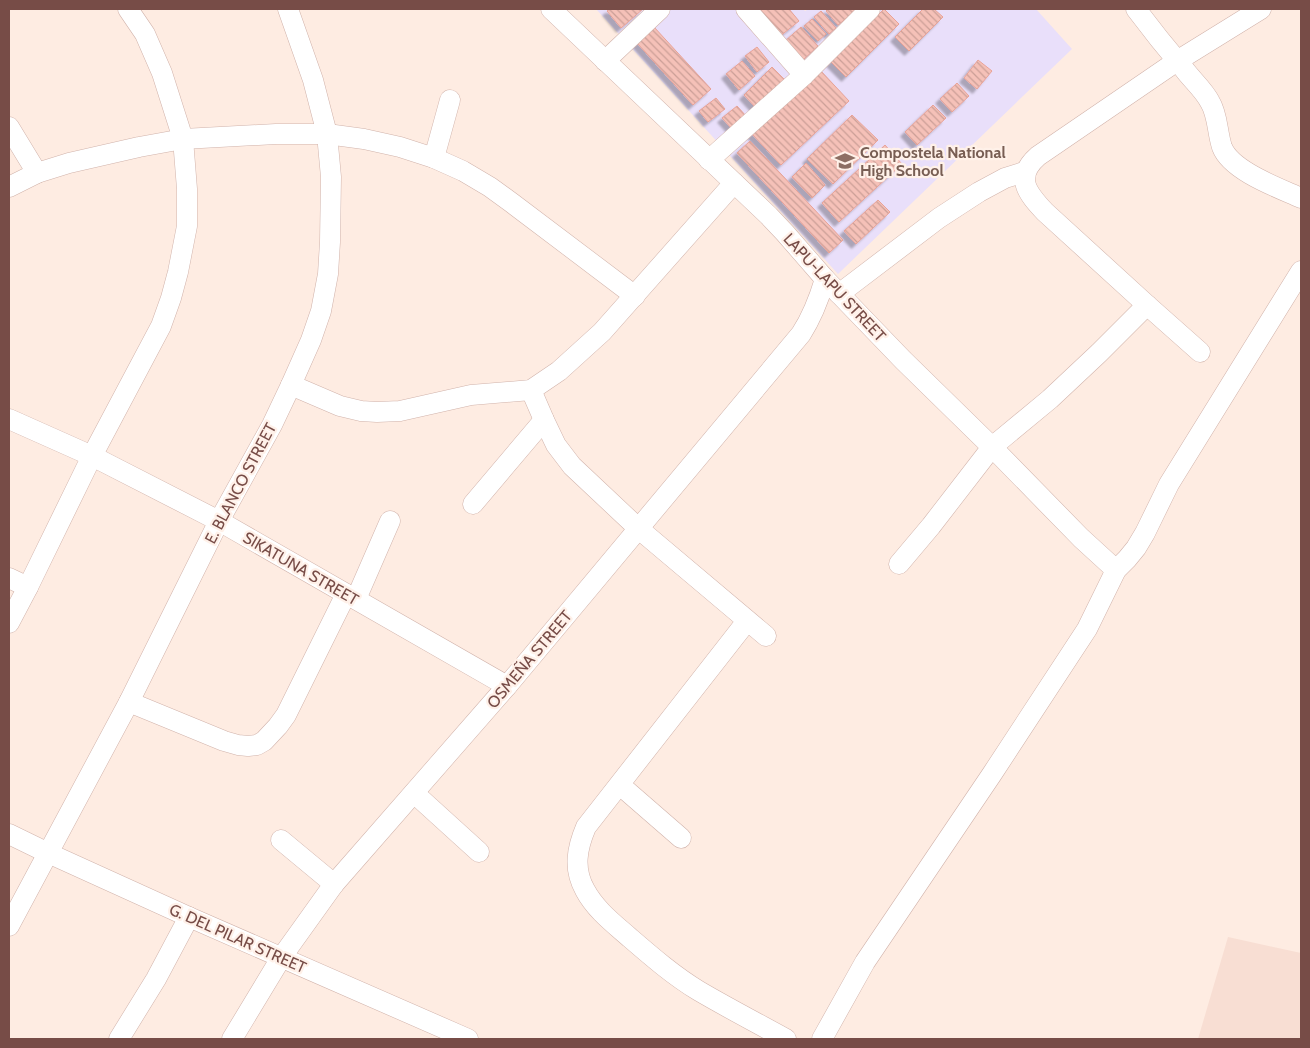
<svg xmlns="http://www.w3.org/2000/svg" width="1310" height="1048" viewBox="0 0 1310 1048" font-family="Cabin,sans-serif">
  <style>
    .residential { fill: #f8ded3 }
    .education { fill: #e9dffa }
    .building { fill: url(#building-back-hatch); stroke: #e8a297; filter: url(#shadow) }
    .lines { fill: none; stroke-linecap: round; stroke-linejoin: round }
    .minor-casing { stroke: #d1b3ab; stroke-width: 21 }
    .minor { stroke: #fff; stroke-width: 20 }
    .labels { text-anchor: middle; stroke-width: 4.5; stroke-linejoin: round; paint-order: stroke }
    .education-label { font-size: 16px; font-weight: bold; fill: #785e54; stroke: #fff1e9; text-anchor: start }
    .street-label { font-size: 16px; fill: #774c47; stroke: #fff1e9 }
  </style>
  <defs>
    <pattern id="building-back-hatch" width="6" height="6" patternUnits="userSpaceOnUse" patternTransform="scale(1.25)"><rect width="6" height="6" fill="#f5c1b8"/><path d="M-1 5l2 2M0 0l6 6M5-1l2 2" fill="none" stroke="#cb9f97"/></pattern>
    <filter id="shadow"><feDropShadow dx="-4.5" dy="4.5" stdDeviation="1" flood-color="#0004"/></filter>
  </defs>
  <rect width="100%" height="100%" fill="#feece2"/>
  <!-- residential -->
  <polygon class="residential" points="1228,937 1301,953 1301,1039 1198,1039"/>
  <!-- education -->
  <polygon class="education" points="596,9 803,9 805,11 809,9 1036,9 1072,49 838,274"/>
  <!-- building -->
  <g class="building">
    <polygon points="610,9 643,9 621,28 607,11"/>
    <polygon points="755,9 789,9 799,21 779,37"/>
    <polygon points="828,9 858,9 838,25 826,11"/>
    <polygon points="884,9 899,24 846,77 831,62"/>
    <polygon points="923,9 934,9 943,17 909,51 895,37"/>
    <polygon points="821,11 836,28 829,34 814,17"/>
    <polygon points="812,19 826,34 818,41 804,26"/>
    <polygon points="654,27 711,89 693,105 637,43"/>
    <polygon points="801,27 818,46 803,60 785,41"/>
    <polygon points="757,47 769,62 757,72 745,56"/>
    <polygon points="978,60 992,71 977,89 964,78"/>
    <polygon points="742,61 755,76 739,90 726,74"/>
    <polygon points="772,67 786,81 757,109 744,95"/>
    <polygon points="820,70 849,101 781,165 752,134"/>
    <polygon points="957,83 969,96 952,112 940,99"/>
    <polygon points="716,98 725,109 708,122 699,111"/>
    <polygon points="933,105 946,118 917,145 905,132"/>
    <polygon points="737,106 747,117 733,130 722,118"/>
    <polygon points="852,115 878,140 833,184 807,159"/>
    <polygon points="750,141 843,240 829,253 737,153"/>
    <polygon points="885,145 902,164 839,222 822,203"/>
    <polygon points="806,163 825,185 812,198 792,177"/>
    <polygon points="878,200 890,212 856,244 844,231"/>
  </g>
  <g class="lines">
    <defs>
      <g id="minor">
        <polyline points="551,9 769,216 785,233 825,279 903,360 992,447 1081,538 1116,570"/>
        <path d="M1136,9c15,20 31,40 48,60 8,11 20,21 26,33 8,13 7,30 12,45 9,24 57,41 79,51"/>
        <polyline points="605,61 660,9"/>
        <polyline points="804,75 870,9"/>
        <polyline points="9,127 37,173"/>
        <polyline points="434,158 450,100"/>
        <polyline points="709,160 804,75 746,9"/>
        <polyline points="9,187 37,173 69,163 139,147 183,139 276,134 327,134 364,139 400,147 434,158 463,171 490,187 512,203 635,296"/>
        <polyline points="839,294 939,218 979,192 1005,178 1024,172"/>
        <path d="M1200,352l-53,-47 -102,-93c-18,-19 -31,-35 -7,-56l139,-95 84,-52"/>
        <polyline points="291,385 340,406 361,411 377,412 400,411 471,395 531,390 559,371 602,332 734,183"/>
        <polyline points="531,390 544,420 556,445 572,466 639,529 766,636"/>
        <polyline points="9,419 92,456 219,521 507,686"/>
        <polyline points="473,504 544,420"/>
        <polyline points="899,564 931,526 992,447 1050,399 1099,353 1147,305"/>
        <polyline points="9,578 28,587"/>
        <polyline points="356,599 390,521"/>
        <path d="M747,621l-161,206c-9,21 -13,42 -1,63 10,19 28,33 44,47 22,19 45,39 70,54 29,17 58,32 87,48"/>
        <polyline points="9,623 28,587 92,456 161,326 171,298 178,272 187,226 187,189 183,139 162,73 145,34 128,9"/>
        <polyline points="129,702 224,741 238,745 248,746 257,745 264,741 278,726 286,715 346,594"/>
        <polyline points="620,785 681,838"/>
        <polyline points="414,793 479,852"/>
        <polyline points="9,834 48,853 189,917 468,1039"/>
        <polyline points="281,840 334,884"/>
        <polyline points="9,926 129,702 219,521 272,425 291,385 311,340 321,311 328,274 330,242 331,177 327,134 313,80 288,9"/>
        <polyline points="119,1039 156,979 189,917"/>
        <path d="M232,1039l49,-81 53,-74 173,-198 294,-352c11,-17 18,-35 24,-55"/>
        <polyline points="822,1039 865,962 992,774 1087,629 1116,570 1127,559 1136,548 1145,533 1169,484 1301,271"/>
      </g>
    </defs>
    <!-- minor casing -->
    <use href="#minor" class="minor-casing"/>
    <!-- minor -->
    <use href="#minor" class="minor"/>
  </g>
  <!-- icons -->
  <defs>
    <symbol id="school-bare" viewBox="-9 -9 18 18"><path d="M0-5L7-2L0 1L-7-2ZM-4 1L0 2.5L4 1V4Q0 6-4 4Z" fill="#8d6e63" stroke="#fff1e9" stroke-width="2.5" paint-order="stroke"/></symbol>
  </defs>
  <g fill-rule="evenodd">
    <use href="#school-bare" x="831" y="147" width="28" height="28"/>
  </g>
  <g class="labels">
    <!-- education labels -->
    <g class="education-label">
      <text x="860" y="158">Compostela National<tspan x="860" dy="18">High School</tspan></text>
    </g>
    <!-- street labels -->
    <g class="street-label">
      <text transform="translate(835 287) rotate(47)" y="6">LAPU-LAPU STREET</text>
      <text transform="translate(240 483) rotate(-62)" y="6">E. BLANCO STREET</text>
      <text transform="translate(301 568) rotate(30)" y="6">SIKATUNA STREET</text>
      <text transform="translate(529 659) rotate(-50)" y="6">OSMEÑA STREET</text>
      <text transform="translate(238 938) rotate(24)" y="6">G. DEL PILAR STREET</text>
    </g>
  </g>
  <!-- border -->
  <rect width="1310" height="1048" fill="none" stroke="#774c47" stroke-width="20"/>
</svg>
